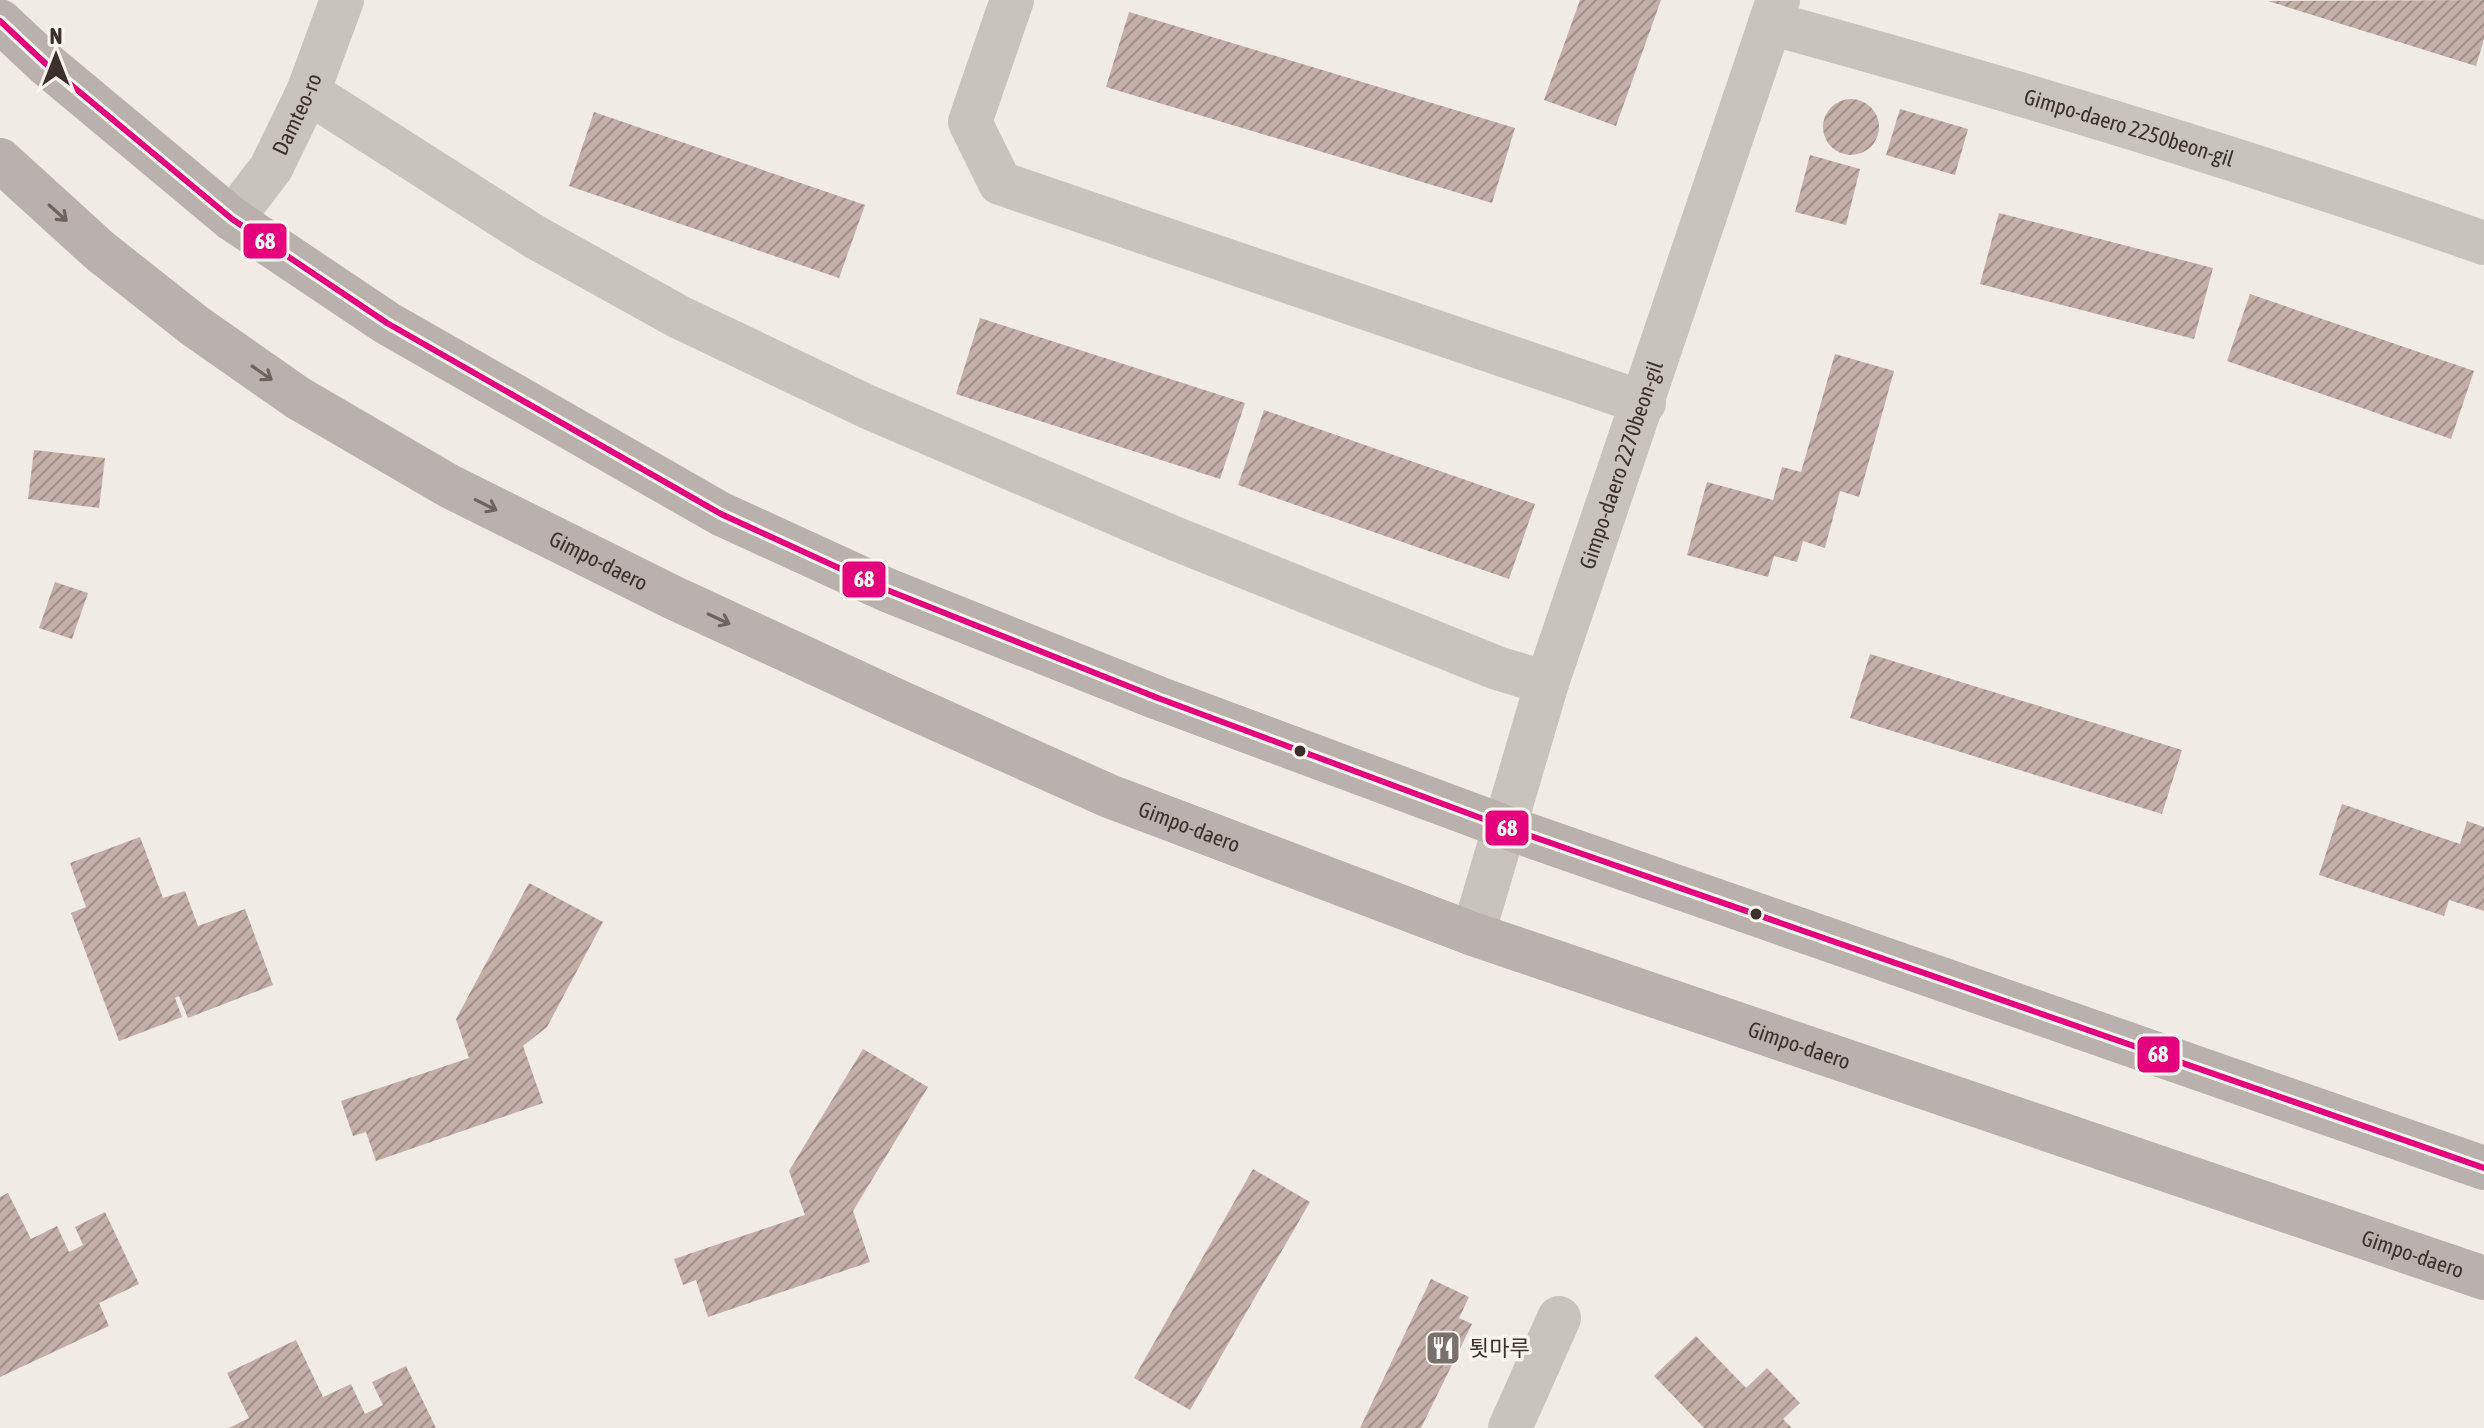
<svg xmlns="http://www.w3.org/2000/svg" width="2484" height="1428" viewBox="0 0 2484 1428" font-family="'Asap Condensed','Noto Sans KR',sans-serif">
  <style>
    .building { fill: url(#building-hatch) }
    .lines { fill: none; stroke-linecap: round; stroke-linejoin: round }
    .minor { stroke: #c9c3be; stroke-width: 44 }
    .major { stroke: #b8b1ad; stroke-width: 44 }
    .bus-1-casing { stroke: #fbf5ee; stroke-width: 12 }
    .bus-1 { stroke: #e5007d; stroke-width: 6 }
    .oneway { stroke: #6d645f }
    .bus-dot { fill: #3b302b; stroke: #fbf5ee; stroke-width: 3 }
    .labels { text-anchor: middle; stroke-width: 7; stroke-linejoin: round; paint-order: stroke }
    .street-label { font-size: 22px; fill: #3b302b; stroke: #fbf5ee }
    .poi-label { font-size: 22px; fill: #3b302b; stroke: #fbf5ee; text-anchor: start }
    .line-badge { stroke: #fbf5ee; stroke-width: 3 }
    .badge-label { font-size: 22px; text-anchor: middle; font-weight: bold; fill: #fff }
  </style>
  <defs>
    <pattern id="building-hatch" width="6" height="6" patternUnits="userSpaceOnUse" patternTransform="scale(2)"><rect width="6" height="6" fill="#c3afa7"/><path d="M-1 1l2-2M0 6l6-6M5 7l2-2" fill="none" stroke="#a08f88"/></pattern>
  </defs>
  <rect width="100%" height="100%" fill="#f0ebe5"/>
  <!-- building -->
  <g class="building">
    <polygon points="1580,0 1661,0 1616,126 1544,100"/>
    <polygon points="2484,0 2484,39 2476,66 2268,1"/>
    <polygon points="1129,12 1515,128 1492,203 1106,87"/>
    <circle cx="1851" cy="127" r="28"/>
    <polygon points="1900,109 1968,129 1955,175 1886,155"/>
    <polygon points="594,112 865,205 839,278 569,186"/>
    <polygon points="1810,155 1860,169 1846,225 1795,212"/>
    <polygon points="1999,213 2213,268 2194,339 1980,284"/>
    <polygon points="2250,294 2474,371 2451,439 2227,361"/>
    <polygon points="980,318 1245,403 1220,479 956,394"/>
    <polygon points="1835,354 1894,371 1859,497 1840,491 1825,548 1803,541 1797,562 1774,556 1768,577 1687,555 1707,482 1773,500 1782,467 1801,472"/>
    <polygon points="1264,410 1535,504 1509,579 1238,485"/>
    <polygon points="34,450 105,458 99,508 28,499"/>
    <polygon points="55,582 88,593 72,639 39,628"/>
    <polygon points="1870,654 2182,750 2162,814 1850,718"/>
    <polygon points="2342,804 2460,844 2467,821 2484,827 2484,911 2449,900 2444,916 2319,875"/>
    <polygon points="140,837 163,898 185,891 198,926 245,909 273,985 188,1018 179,996 175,998 182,1017 119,1041 71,913 86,907 70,863"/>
    <polygon points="529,883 603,922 547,1027 523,1046 543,1103 376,1161 366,1132 353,1136 341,1101 469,1058 456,1019"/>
    <polygon points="863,1049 928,1087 853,1211 870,1262 708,1317 696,1280 683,1285 674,1259 805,1215 789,1171"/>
    <polygon points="1253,1169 1310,1202 1190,1410 1134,1378"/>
    <polygon points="8,1193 31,1239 57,1226 69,1252 83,1245 75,1227 105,1212 139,1284 99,1303 109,1326 0,1377 0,1197"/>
    <polygon points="1431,1279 1469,1297 1459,1318 1472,1324 1421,1428 1360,1428"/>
    <polygon points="1696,1336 1746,1388 1767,1368 1800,1403 1783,1419 1792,1428 1704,1428 1654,1376"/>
    <polygon points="296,1340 323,1397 351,1384 365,1414 383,1405 372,1382 406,1366 436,1428 229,1428 249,1418 227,1373"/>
  </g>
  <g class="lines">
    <!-- minor -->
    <g class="minor">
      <polyline points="1012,0 970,122 1000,183 1644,403"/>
      <path id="s1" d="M1770,23c241,66 479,138 714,220"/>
      <polyline points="308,92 535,237 679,317 868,407 1176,539 1497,668 1547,683"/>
      <path id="s2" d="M232,219l39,-51 37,-76 34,-92"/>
      <path id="s3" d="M1473,934l74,-251 231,-683"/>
      <polyline points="1510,1428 1559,1318"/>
    </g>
    <!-- major -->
    <g class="major">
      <polyline points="0,21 46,64 232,219 387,323 721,514 887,590 1158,698 1505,827 2484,1168"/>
      <path id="s4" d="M0,160l100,91 95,75 103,72 151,88 223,111 225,104 212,95 364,138 1011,344"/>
    </g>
    <defs>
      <polyline id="bus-1" points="0,21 46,64 232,219 387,323 721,514 887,590 1158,698 1505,827 2484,1168"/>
    </defs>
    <!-- bus-1 casing -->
    <use href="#bus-1" class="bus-1-casing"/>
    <!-- bus-1 -->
    <use href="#bus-1" class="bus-1"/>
  </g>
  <!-- one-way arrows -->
  <defs><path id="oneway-shaft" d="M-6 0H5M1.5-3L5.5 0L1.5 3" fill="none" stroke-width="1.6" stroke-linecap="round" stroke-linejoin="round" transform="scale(2)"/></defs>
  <g class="oneway">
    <use href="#oneway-shaft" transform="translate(58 213) rotate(42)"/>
    <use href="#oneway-shaft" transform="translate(262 373) rotate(35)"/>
    <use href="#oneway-shaft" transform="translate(486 505) rotate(27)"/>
    <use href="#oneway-shaft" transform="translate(719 619) rotate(25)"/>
  </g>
  <!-- icons -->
  <defs>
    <symbol id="restaurant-square" viewBox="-11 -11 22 22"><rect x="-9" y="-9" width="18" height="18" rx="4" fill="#7a716c" stroke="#fbf5ee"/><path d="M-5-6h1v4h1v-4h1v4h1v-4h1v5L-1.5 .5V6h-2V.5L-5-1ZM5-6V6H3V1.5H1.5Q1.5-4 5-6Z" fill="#fff"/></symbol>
  </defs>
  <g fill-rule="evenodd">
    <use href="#restaurant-square" x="1423" y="1328" width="40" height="40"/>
  </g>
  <!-- markers -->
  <g class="bus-dot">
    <circle cx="1300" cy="751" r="7"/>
    <circle cx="1756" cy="914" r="7"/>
  </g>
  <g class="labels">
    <!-- street labels -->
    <g class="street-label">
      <text dy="8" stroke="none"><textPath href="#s2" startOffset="124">Damteo-ro</textPath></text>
      <text dy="8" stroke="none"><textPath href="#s1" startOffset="374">Gimpo-daero 2250beon-gil</textPath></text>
      <text dy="8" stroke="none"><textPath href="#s3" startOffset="492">Gimpo-daero 2270beon-gil</textPath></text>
      <text dy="8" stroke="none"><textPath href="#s4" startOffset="724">Gimpo-daero</textPath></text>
      <text dy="8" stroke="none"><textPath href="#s4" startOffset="1372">Gimpo-daero</textPath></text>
      <text dy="8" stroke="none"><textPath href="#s4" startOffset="2020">Gimpo-daero</textPath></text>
      <text dy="8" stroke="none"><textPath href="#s4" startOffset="2668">Gimpo-daero</textPath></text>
    </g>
    <!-- poi labels -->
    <g class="poi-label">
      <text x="1469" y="1356">툇마루</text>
    </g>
  </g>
  <g class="line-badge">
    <rect x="242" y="222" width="46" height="38" rx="8" fill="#e5007d"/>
    <rect x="841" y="560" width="46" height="39" rx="8" fill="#e5007d"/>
    <rect x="1484" y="809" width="46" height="38" rx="8" fill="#e5007d"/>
    <rect x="2136" y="1035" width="45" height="39" rx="8" fill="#e5007d"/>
  </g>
  <g class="badge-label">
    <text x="265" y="249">68</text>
    <text x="864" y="587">68</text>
    <text x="1507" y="836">68</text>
    <text x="2158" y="1062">68</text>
  </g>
  <!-- north arrow -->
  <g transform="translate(56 56)" stroke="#fbf5ee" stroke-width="6" paint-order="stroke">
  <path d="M0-6L14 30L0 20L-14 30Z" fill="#3b302b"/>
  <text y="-12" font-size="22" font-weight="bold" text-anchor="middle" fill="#3b302b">N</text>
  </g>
</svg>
